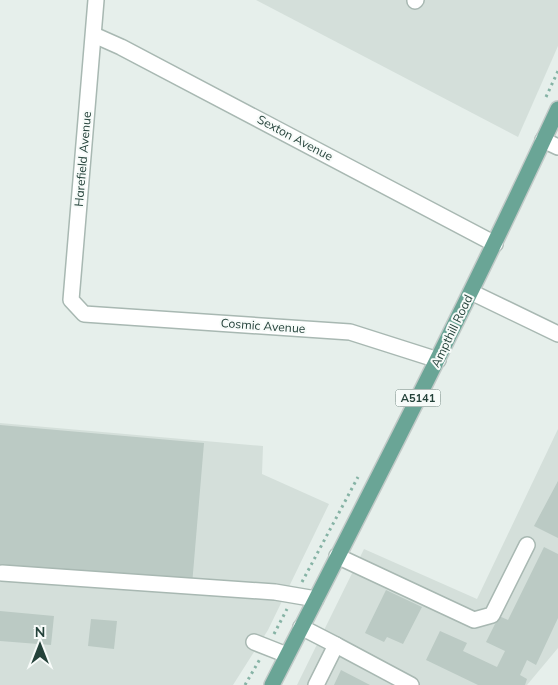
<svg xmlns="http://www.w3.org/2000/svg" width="558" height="685" viewBox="0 0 558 685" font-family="Mulish,sans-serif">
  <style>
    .built { fill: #d4dfda }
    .building { fill: #bbcac4 }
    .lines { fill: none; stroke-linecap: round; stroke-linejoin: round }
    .minor-casing { stroke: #a8b8b2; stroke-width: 18 }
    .major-casing { stroke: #c2cac8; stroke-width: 18 }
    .path { stroke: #86b3a5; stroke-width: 3; stroke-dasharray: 2.5 4; stroke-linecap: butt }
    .minor { stroke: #fff; stroke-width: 15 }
    .major { stroke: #6aa596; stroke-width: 15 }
    .labels { text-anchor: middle; stroke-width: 4; stroke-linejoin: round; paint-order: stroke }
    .shield { fill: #f7fbf9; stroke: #637a73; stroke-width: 1 }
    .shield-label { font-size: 11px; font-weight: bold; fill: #24423a }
    .street-label { font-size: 12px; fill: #24423a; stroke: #f7fbf9 }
  </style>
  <rect width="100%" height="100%" fill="#e6efeb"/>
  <!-- built -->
  <g class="built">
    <polygon points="256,0 558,0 558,46 518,137"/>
    <polygon points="0,423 263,446 262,474 329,504 268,630 233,685 0,685"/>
    <polygon points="558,429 558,648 527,685 297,685 364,549 477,599"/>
  </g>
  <!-- building -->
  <g class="building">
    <polygon points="0,425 204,443 192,585 0,568"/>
    <polygon points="558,481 558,538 534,526"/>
    <polygon points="544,547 558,554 558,618 536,665 527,660 520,675 527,679 525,685 478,685 426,660 440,631 467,643 463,651 497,667 505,651 486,642 499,616 508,620"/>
    <polygon points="386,590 422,607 403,644 387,637 384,642 365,633"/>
    <polygon points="0,611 54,616 51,645 0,641"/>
    <polygon points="91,619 117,621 114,649 88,646"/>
    <polygon points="341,670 370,685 334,685"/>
  </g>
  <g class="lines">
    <defs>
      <g id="minor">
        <polyline points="96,0 71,300 84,314 350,332 438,360"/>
        <polyline points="415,1 416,0"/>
        <polyline points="94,35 121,47 495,244"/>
        <polyline points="543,140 558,147"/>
        <polyline points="471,292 558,334"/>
        <polyline points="337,556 474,620 492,615 527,545"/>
        <polyline points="2,573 275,592 316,599"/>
        <polyline points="301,627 336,645 316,685"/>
        <polyline points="254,642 287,655"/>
        <polyline points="336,645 411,685"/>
      </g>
      <path id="major" d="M272,685c98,-191 196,-382 286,-576"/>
    </defs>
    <!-- minor casing -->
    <use href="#minor" class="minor-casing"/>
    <!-- major casing -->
    <use href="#major" class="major-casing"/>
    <!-- path -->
    <g class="path">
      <polyline points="546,97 558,71"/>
      <polyline points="302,582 358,477"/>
      <polyline points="274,634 287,609"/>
      <polyline points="245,685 260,659"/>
    </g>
    <!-- minor -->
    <use href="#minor" class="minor"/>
    <!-- major -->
    <use href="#major" class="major"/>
  </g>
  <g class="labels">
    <!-- shield labels -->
    <rect class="shield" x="395.5" y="389.5" width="45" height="17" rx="4"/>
    <g class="shield-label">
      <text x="418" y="402">A5141</text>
    </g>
    <!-- street labels -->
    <g class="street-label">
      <text transform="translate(295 138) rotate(28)" y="4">Sexton Avenue</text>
      <text transform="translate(83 159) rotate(-85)" y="4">Harefield Avenue</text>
      <text transform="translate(263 326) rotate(4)" y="4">Cosmic Avenue</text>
      <text transform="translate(452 331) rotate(-64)" y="4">Ampthill Road</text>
    </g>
  </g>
  <!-- north arrow -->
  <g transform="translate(40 645)" stroke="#f7fbf9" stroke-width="4" paint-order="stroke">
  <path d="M0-4L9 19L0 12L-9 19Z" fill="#24423a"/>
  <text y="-8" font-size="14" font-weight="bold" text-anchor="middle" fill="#24423a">N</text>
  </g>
</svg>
